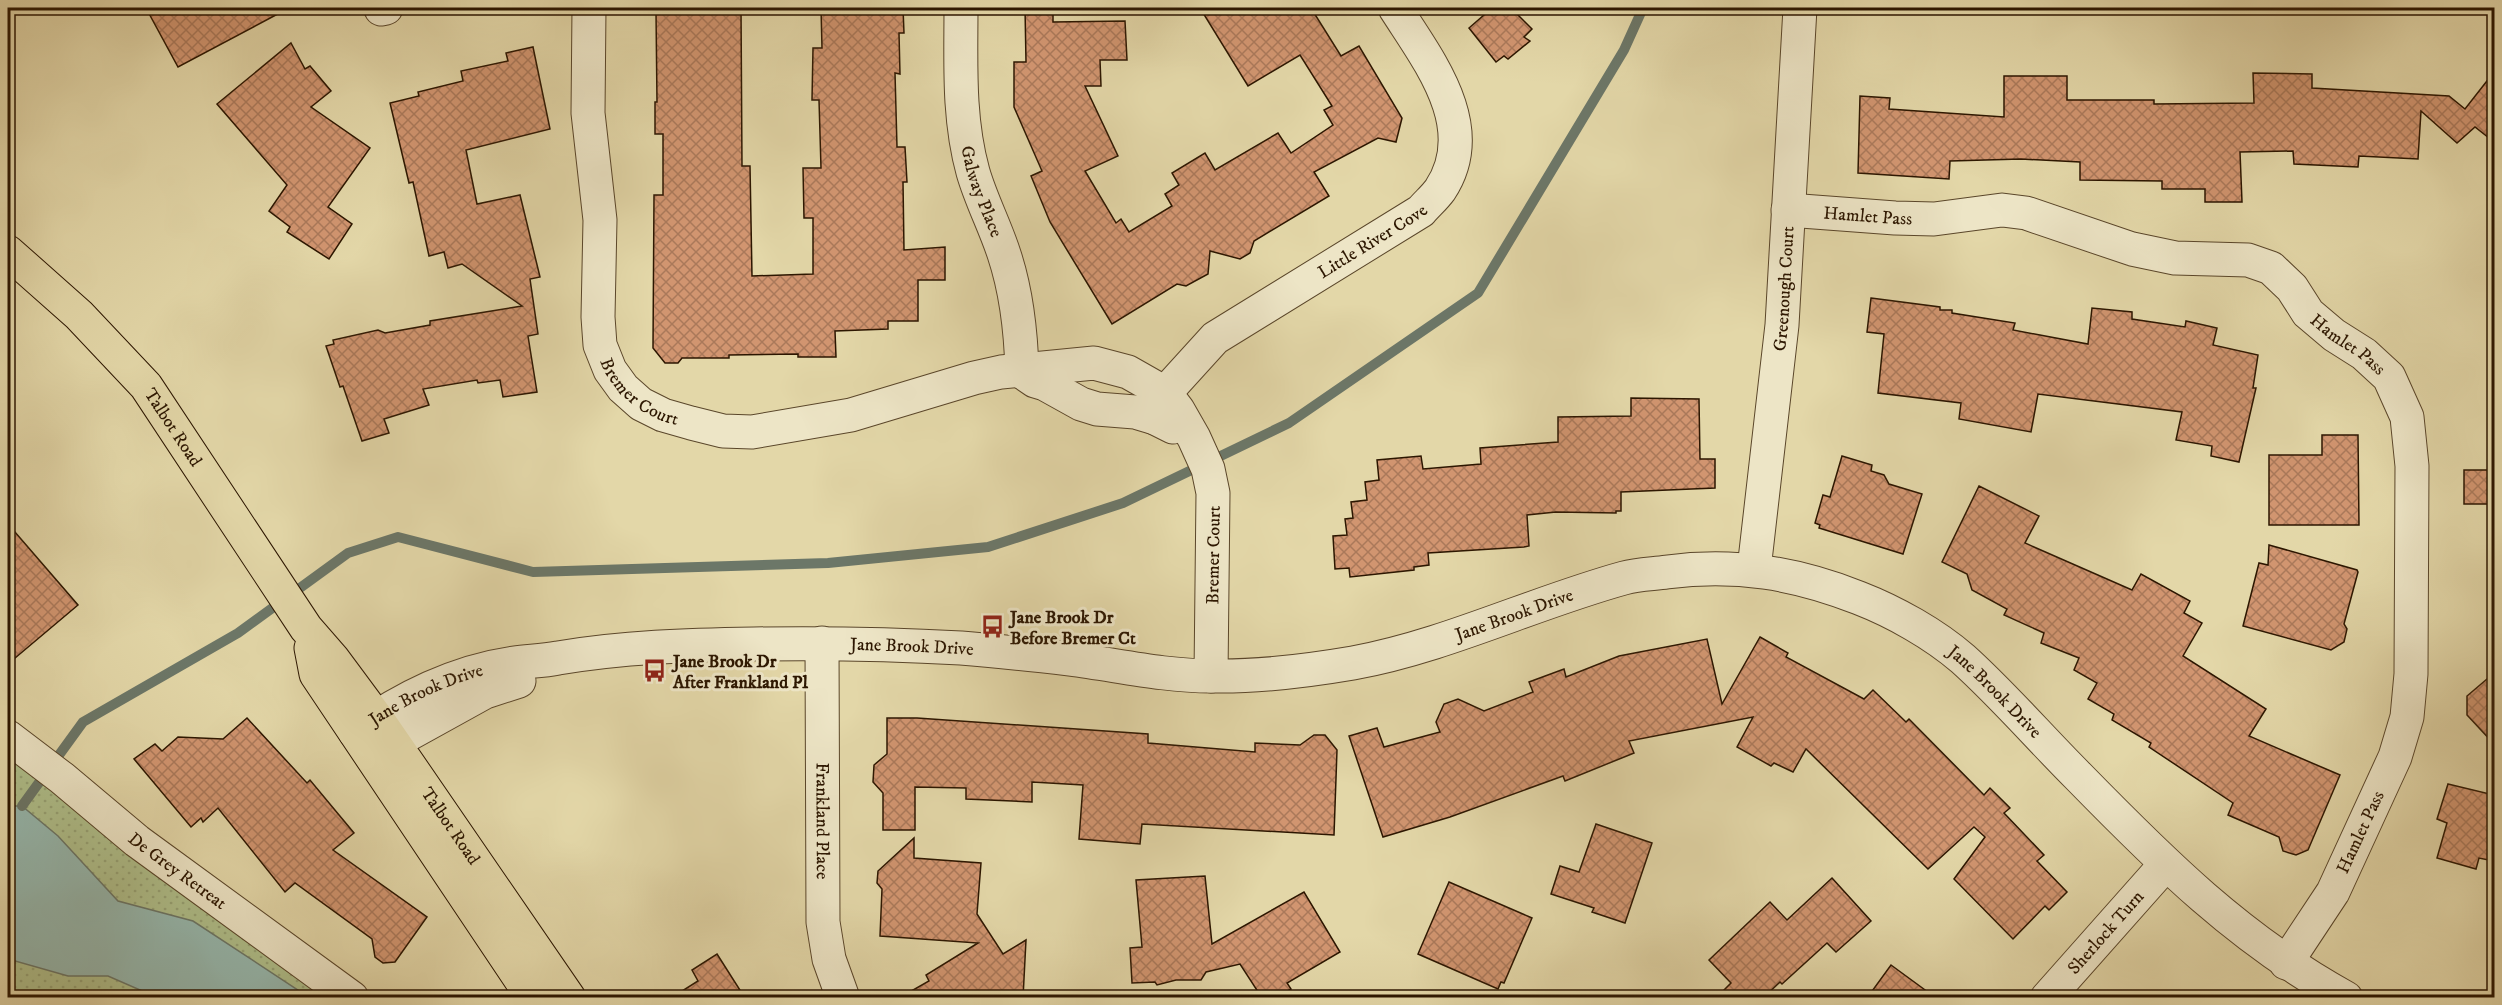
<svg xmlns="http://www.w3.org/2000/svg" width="2502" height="1005" viewBox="0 0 2502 1005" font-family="'IM FELL DW Pica',serif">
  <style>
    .park { fill: url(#park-dots); stroke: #6e6a46; stroke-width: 1.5 }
    .water { fill: #96b8ae; stroke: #6c7768; stroke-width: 1.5 }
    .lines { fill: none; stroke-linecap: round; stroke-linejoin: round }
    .stream { stroke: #6c7768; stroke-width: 10 }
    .building { fill: url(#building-cross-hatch); stroke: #2c1600; stroke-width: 1.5 }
    .minor-casing { stroke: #5a462a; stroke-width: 35 }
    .major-casing { stroke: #2c1600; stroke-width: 35 }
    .minor { stroke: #ede5c6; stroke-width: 33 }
    .major { stroke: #e3d7a8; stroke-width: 33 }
    .labels { text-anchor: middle; stroke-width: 6; stroke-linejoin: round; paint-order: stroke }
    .street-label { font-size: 18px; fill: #2c1600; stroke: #ede5c6 }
    .poi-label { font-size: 18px; font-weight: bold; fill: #2c1600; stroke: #ede5c6; text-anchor: start }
  </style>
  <defs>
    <pattern id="park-dots" width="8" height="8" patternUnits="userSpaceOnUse" patternTransform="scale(1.5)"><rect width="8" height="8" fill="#afbf8b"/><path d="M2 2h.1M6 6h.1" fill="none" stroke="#97a376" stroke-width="1.8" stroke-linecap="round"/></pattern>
    <pattern id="building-cross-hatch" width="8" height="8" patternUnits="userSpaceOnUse" patternTransform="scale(1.5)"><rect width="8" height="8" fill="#d19570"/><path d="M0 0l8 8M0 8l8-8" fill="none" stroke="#aa795a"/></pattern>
  </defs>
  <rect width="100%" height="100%" fill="#e3d7a8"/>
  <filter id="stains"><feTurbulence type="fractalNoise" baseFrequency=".00333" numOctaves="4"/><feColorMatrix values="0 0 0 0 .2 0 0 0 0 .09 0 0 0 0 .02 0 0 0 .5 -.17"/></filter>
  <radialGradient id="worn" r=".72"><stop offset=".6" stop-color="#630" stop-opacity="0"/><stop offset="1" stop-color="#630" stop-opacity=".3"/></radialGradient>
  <!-- park -->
  <polygon class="park" points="8,739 352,997 8,997"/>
  <!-- water -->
  <polygon class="water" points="8,806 22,806 58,836 118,901 193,921 298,990 297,997 156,997 108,976 68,976 8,959"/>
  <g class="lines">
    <!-- stream -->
    <polyline class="stream" points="22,806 83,722 238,633 348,553 398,537 533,572 828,563 988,547 1123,503 1289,423 1478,293 1624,50 1643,8"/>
  </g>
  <!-- building -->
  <g class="building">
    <polygon points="146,8 289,8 178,67"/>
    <polygon points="661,8 741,8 742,166 750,166 752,276 813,274 813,218 804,218 803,168 821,168 819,100 812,100 813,48 822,48 821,8 903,8 904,33 899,33 900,74 895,73 897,147 905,147 907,182 903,182 904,250 945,247 945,280 918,280 918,321 888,321 888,329 835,331 836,357 798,357 798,354 729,355 729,358 682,358 678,363 665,363 653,348 654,195 663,195 663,134 655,134 655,102 657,102 656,12 661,12"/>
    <polygon points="1025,8 1053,8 1053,22 1125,21 1127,60 1100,60 1101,86 1085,86 1118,156 1085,171 1116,223 1121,219 1129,232 1172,206 1165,194 1179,185 1172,173 1205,153 1215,170 1278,133 1291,153 1333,125 1324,110 1332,106 1300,55 1248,86 1200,8 1311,8 1341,56 1359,46 1402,118 1396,142 1378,138 1314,172 1329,196 1254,241 1250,253 1240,259 1210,251 1208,274 1186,286 1177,284 1112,324 1050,222 1031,176 1042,171 1014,107 1014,62 1026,62"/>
    <polygon points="1492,8 1511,8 1532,29 1524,37 1530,41 1508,59 1504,56 1496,62 1469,28"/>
    <polygon points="291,43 305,69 310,66 331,91 311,107 370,148 328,207 352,224 329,259 287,232 290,227 269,211 287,185 217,104"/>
    <polygon points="533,47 550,129 466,150 477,204 520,195 540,277 530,279 538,334 528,336 537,392 503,397 500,380 478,383 477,380 423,389 429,405 384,419 389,433 362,441 343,386 340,387 326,346 334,344 333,340 378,330 385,333 430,325 430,321 522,306 462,264 448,268 444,252 429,256 413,182 409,183 390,103 419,96 418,92 463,81 461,71 508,61 506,53"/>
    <polygon points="2494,72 2494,142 2475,127 2457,143 2421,111 2418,159 2359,156 2358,167 2294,164 2293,151 2240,152 2242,202 2205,202 2205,189 2162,189 2162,181 2080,180 2080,162 2021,159 1950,161 1949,179 1858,173 1860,96 1890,98 1889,109 2004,117 2004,76 2067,76 2067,100 2154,100 2154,104 2254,103 2253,73 2312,74 2312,88 2449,96 2465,109"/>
    <polygon points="1871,298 1940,307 1940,310 1952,310 1952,313 2015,323 2013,330 2088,344 2092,308 2132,312 2132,319 2185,327 2186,321 2217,328 2213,345 2258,355 2253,388 2256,388 2239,462 2211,456 2212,446 2176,440 2182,412 2038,394 2031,432 1959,419 1961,403 1878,393 1884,334 1867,332"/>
    <polygon points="1631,398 1699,399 1700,459 1715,459 1715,488 1621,492 1621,511 1616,511 1616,513 1556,512 1527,515 1529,546 1524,547 1428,553 1429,565 1414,567 1414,570 1350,577 1349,568 1335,569 1333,536 1347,535 1345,519 1353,518 1351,502 1367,500 1365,482 1379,480 1377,460 1421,456 1423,469 1481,464 1480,448 1558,442 1558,417 1631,416"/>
    <polygon points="2322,435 2358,435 2359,525 2269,525 2269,455 2322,455"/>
    <polygon points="1842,456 1872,465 1871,471 1884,475 1889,484 1922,494 1903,554 1819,528 1820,525 1815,523 1823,495 1830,497"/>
    <rect x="2464" y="470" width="30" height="34"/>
    <polygon points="1979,486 2039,516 2025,543 2132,590 2141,574 2190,601 2184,613 2202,623 2183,656 2266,709 2249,736 2340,775 2308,850 2296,855 2283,851 2279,837 2228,815 2233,803 2149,747 2151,743 2112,720 2114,714 2088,699 2097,683 2074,670 2079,658 2041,643 2044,633 2004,615 2007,609 1972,590 1967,574 1942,562"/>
    <polygon points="8,524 78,605 8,664"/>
    <polygon points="2269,545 2357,570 2358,572 2344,624 2347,629 2344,642 2331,650 2243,626 2259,563 2268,565"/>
    <polygon points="1760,637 1788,653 1786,657 1864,699 1873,690 1906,722 1909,719 1984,795 1990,788 2010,808 2004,813 2044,855 2037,861 2067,892 2049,910 2045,906 2013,939 1954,879 1985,837 1974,827 1928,869 1806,749 1793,772 1774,763 1771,766 1737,747 1753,717 1629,741 1634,753 1565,781 1563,776 1450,817 1383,837 1349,736 1377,728 1384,747 1440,732 1436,722 1444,704 1458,699 1484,711 1533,692 1529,682 1564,669 1566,677 1619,656 1707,639 1722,704"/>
    <polygon points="2494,673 2494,744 2467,715 2467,696"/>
    <polygon points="247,718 307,783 310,780 354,833 333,850 427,917 395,962 383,963 375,957 372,939 295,883 285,892 218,808 203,822 201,818 191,827 134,759 155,744 162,751 178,737 223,739"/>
    <polygon points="887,718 917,718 1148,734 1148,743 1255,752 1255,743 1300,745 1314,735 1325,735 1337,750 1334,835 1142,824 1140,844 1079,839 1083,785 1032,782 1032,802 966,799 966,788 915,787 915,830 883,830 883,793 873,782 874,765 887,754"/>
    <polygon points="2448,784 2494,795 2494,861 2479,858 2476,869 2437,858 2447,823 2437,819"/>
    <polygon points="1596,824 1652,843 1625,923 1592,912 1594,908 1551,894 1560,866 1579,872"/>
    <polygon points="914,838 914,858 981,863 977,914 1003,954 1026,940 1023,998 899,998 929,981 926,975 978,943 880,936 882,889 877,883 878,871"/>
    <polygon points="1205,876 1212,944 1304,892 1340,952 1287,983 1291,989 1277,998 1262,998 1240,964 1206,972 1201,980 1176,980 1157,985 1155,982 1132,983 1130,948 1142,947 1136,880"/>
    <polygon points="1832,878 1871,921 1836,952 1827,943 1782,984 1780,982 1763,998 1716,998 1731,983 1709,960 1770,902 1787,920"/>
    <polygon points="1449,882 1532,918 1504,983 1501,982 1498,989 1418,954"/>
    <polygon points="717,954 745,998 671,998 698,981 692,970"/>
    <polygon points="1891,965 1936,998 1867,998"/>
  </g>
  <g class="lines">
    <defs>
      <g id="minor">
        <path id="s1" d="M589,8l-1,105 12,107 -2,97 2,28 10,25 13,18 18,16 22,11 28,8 32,8 29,1 99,-17 123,-37 27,-6 93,-9 34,9 37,21 13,17 16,28 14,31 5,24 -2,183"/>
        <path id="s2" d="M961,8c0,55 -3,110 12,164 8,28 22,54 31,82 13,39 17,78 18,118"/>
        <polyline points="381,9 386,8"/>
        <path id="s3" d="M1788,210l107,8 39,1 68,-9 24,3 106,36 43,9 73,2 23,8 21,20 16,25 26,22 30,19 25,23 18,40 5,49 -1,208 -4,43 -12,40 -62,135 -47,71"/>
        <polyline points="1022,372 1035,381 1045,384 1081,404 1097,409 1135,412 1155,418 1173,427"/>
        <path id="s4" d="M1155,418l10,-25 50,-55 206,-127c6,-7 14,-14 19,-21 42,-63 -12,-130 -45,-182"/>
        <path id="s5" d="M1754,569l28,-244 18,-317"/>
        <path id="s6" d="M822,643l1,279 6,37 14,39"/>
        <path id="s7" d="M355,732c46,-34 102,-61 159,-69 15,-2 29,-2 44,-5 65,-11 130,-13 196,-14 69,-1 138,0 207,4 37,3 73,7 109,11 47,6 94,17 141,17 47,1 95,-5 142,-13 93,-17 180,-60 271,-85 14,-4 29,-4 43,-6 68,-9 129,1 192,26 36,14 75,36 104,61 39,35 77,79 115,117 83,85 162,164 268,222"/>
        <path id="s8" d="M8,737l54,41 75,63 215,157"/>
        <polyline points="371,755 485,692 519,681"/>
        <path id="s9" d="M2047,998l118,-133"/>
      </g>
      <g id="major">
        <path id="s10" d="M8,252l71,63 67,71 160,242 27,31 43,58 193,281"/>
        <polyline points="311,648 316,674 533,998"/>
      </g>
    </defs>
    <!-- minor casing -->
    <use href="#minor" class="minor-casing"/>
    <!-- major casing -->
    <use href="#major" class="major-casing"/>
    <!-- minor -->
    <use href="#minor" class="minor"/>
    <!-- major -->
    <use href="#major" class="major"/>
  </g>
  <!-- icons -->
  <defs>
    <symbol id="bus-bare" viewBox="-9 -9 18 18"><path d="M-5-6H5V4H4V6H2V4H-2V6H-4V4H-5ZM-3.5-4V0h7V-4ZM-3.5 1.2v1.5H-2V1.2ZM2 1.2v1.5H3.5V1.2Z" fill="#8f2418" stroke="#ede5c6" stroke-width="2.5" paint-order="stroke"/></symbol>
  </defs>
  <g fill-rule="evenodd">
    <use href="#bus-bare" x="976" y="610" width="33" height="33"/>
    <use href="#bus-bare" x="638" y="654" width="33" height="33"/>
  </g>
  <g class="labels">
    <!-- street labels -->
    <g class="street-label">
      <text dy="6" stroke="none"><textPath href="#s2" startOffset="186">Galway Place</textPath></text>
      <text dy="6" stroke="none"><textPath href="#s3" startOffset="80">Hamlet Pass</textPath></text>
      <text dy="6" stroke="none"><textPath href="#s4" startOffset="286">Little River Cove</textPath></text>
      <text dy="6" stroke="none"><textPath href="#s5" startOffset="282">Greenough Court</textPath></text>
      <text dy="6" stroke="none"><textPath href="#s3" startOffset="602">Hamlet Pass</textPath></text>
      <text dy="6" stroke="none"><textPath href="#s1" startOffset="402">Bremer Court</textPath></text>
      <text dy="6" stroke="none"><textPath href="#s10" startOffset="242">Talbot Road</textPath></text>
      <text transform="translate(1213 555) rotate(-89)" y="6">Bremer Court</text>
      <text dy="6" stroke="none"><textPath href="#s7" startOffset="1186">Jane Brook Drive</textPath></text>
      <text dy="6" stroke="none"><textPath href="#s7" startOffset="574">Jane Brook Drive</textPath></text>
      <text dy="6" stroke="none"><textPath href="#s7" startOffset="1708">Jane Brook Drive</textPath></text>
      <text dy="6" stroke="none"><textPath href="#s7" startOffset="81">Jane Brook Drive</textPath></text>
      <text dy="6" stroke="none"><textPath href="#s6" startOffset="178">Frankland Place</textPath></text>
      <text dy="6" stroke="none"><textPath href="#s10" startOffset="728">Talbot Road</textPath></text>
      <text transform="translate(2360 832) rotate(-65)" y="6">Hamlet Pass</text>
      <text dy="6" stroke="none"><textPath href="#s8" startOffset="216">De Grey Retreat</textPath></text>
      <text dy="6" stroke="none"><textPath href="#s9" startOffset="88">Sherlock Turn</textPath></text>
    </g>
    <!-- poi labels -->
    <g class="poi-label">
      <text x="1010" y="623">Jane Brook Dr<tspan x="1010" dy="21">Before Bremer Ct</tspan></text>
      <text x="673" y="667">Jane Brook Dr<tspan x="673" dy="21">After Frankland Pl</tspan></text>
    </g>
  </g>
  <!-- margin -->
  <rect width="2502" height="1005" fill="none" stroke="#e3d7a8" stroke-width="30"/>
  <rect x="9" y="9" width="2484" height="987" fill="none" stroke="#2c1600" stroke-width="3"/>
  <rect x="15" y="15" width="2472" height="975" fill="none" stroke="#2c1600" stroke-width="1.5"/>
  <rect width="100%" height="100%" filter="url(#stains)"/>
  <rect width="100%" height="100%" fill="url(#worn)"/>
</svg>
